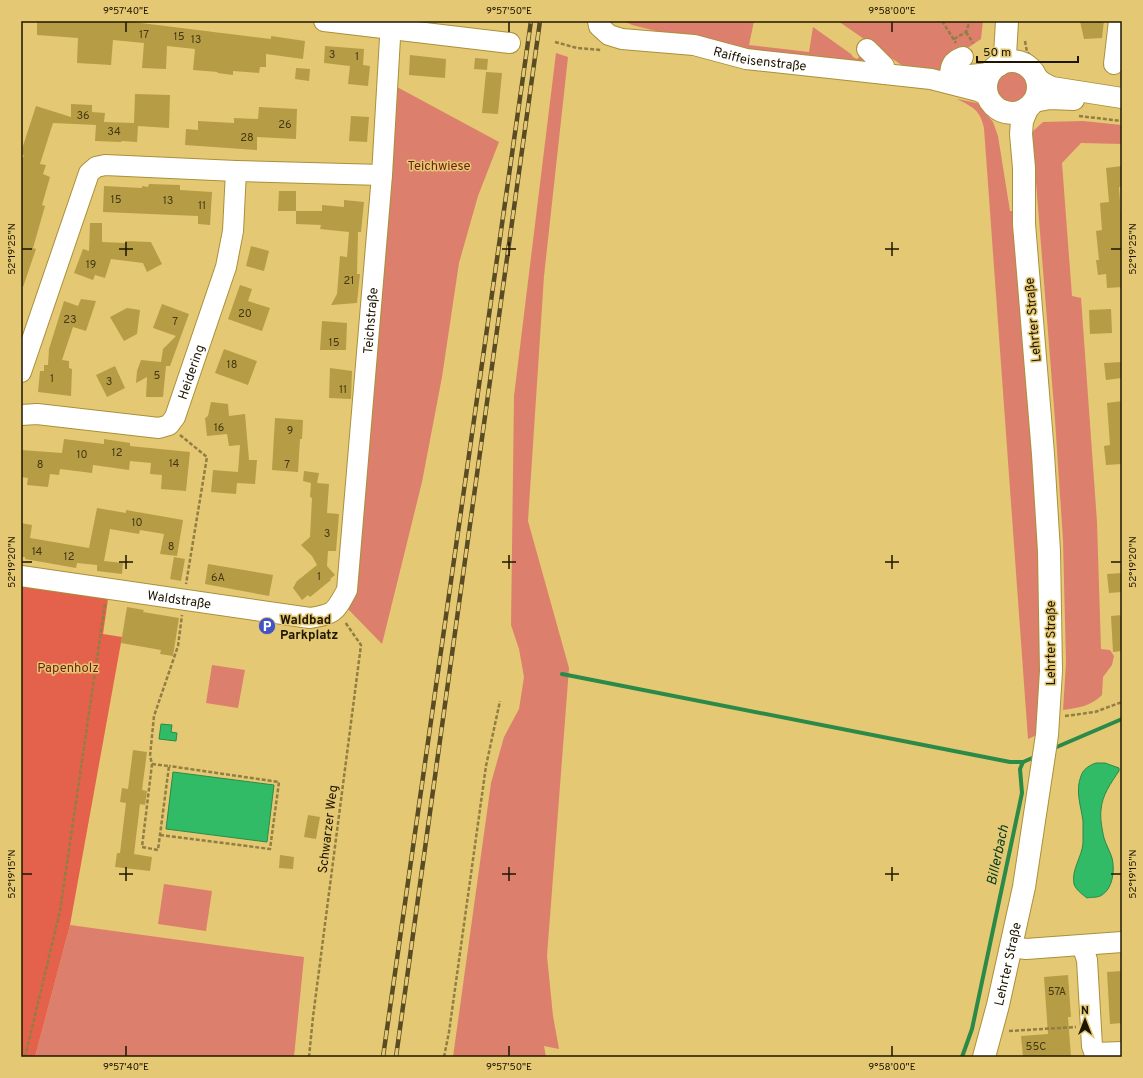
<svg xmlns="http://www.w3.org/2000/svg" width="1143" height="1078" viewBox="0 0 1143 1078" font-family="Overpass,sans-serif">
  <style>
    .green { fill: #dd7f6d }
    .forest { fill: #e4614b }
    .water { fill: #31bb67; stroke: #2b8a48 }
    .lines { fill: none; stroke-linecap: round; stroke-linejoin: round }
    .stream { stroke: #2b8a48; stroke-width: 4 }
    .building { fill: #b79c46 }
    .minor-casing { stroke: #aa9039; stroke-width: 22 }
    .major-casing { stroke: #aa9039; stroke-width: 24 }
    .path { stroke: #917e43; stroke-width: 2.5; stroke-dasharray: 4 2; stroke-linecap: butt }
    .minor { stroke: #fff; stroke-width: 20 }
    .major { stroke: #fff; stroke-width: 22 }
    .rail-casing { stroke: #594b23; stroke-width: 4.5 }
    .rail { stroke: #e4c873; stroke-width: 3; stroke-dasharray: 9; stroke-linecap: butt }
    .ticks { fill: none; stroke: #1e1600; stroke-width: 1.5 }
    .labels { text-anchor: middle; stroke-width: 3; stroke-linejoin: round; paint-order: stroke }
    .number-label { font-size: 11px; fill: #443812 }
    .street-label { font-size: 13px; fill: #1e1600; stroke: #e4c873 }
    .park-label { font-size: 13px; fill: #701d10; stroke: #e4c873 }
    .poi-label { font-size: 13px; font-weight: bold; fill: #1e1600; stroke: #e4c873; text-anchor: start }
    .water-label { font-size: 14px; font-style: italic; fill: #043c1c; stroke: #e4c873 }
    .neatline { fill: none; stroke: #1e1600; stroke-width: 1.5 }
    .ticks-label { font-size: 10px; text-anchor: middle; fill: #1e1600 }
  </style>
  <rect width="100%" height="100%" fill="#e4c873"/>
  <!-- green -->
  <g class="green">
    <polygon points="624,21 754,21 749,45 809,52 813,27 851,54 853,57 857,59 863,53 867,66 751,55 632,25"/>
    <polygon points="838,21 983,21 981,39 953,58 940,72 903,66"/>
    <polygon points="556,53 568,57 544,276 528,521 569,668 547,956 553,1016 559,1049 544,1046 546,1057 453,1057 491,783 504,737 519,709 524,677 519,649 511,625 514,396"/>
    <circle cx="1012" cy="88" r="16"/>
    <polygon points="397,87 499,142 478,196 459,263 442,377 422,482 382,644 348,609 357,590"/>
    <path d="M957,99l20,4 16,19 5,14 12,75h6l26,342 -3,181 -11,5 -44,-611c-4,-18 -11,-21 -27,-29z"/>
    <path d="M1083,121l39,4v19l-41,-1 -19,20 10,133 9,2 16,224 4,127 9,1 4,6 -2,9 -9,12 -1,18c-11,11 -24,13 -39,15l3,-47 -3,-123 -8,-120 -23,-288 11,-10z"/>
    <polygon points="212,665 245,670 238,708 206,703"/>
    <polygon points="164,884 212,891 206,931 158,924"/>
    <polygon points="70,925 304,957 294,1057 35,1057"/>
  </g>
  <!-- forest -->
  <polygon class="forest" points="21,586 108,599 103,634 122,637 70,925 35,1057 21,1057"/>
  <!-- water -->
  <g class="water">
    <polygon points="161,724 172,725 171,732 177,733 176,741 159,739"/>
    <path d="M1096,763h9l14,5v3c-8,12 -17,24 -18,39 -1,9 1,19 3,28 2,7 6,13 8,20 3,12 1,30 -10,37 -4,3 -11,2 -15,3 -5,-4 -11,-8 -13,-14 -3,-14 8,-27 9,-41 0,-7 0,-15 0,-22 -2,-15 -8,-30 -2,-45 2,-7 9,-11 15,-13z"/>
    <polygon points="173,772 274,785 267,842 166,829"/>
  </g>
  <g class="lines">
    <!-- stream -->
    <g class="stream">
      <polyline points="562,674 1010,762 1023,762 1037,756"/>
      <polyline points="1052,749 1122,719"/>
      <polyline points="962,1057 972,1029 1022,793 1020,769 1023,762"/>
    </g>
  </g>
  <!-- building -->
  <g class="building">
    <polygon points="37,21 125,21 271,39 271,36 305,41 303,59 266,54 266,67 260,67 259,73 233,71 233,75 217,73 218,72 193,70 195,49 167,46 166,69 142,68 144,43 113,40 111,65 77,63 78,38 37,35"/>
    <polygon points="1080,21 1104,21 1102,38 1084,39"/>
    <polygon points="325,46 364,49 363,65 370,66 368,86 348,84 350,66 324,63"/>
    <polygon points="410,55 446,59 445,78 409,75"/>
    <polygon points="475,58 488,59 487,70 474,69"/>
    <polygon points="296,68 310,69 309,81 295,79"/>
    <polygon points="486,72 502,73 498,114 482,113"/>
    <polygon points="135,94 170,95 169,128 138,126 137,142 122,141 121,142 95,141 96,125 53,123 40,164 46,165 43,174 50,177 42,205 45,206 33,248 36,249 23,287 21,287 21,163 24,155 21,154 21,152 36,106 71,117 71,104 92,105 92,112 105,113 104,122 134,123"/>
    <polygon points="259,107 297,109 296,139 257,137 257,150 185,145 186,129 198,130 198,121 234,123 234,118 258,119"/>
    <polygon points="351,116 369,117 367,142 349,141"/>
    <polygon points="1122,166 1122,187 1119,187 1122,230 1122,287 1107,288 1106,274 1098,275 1096,260 1099,260 1096,231 1102,230 1100,203 1109,202 1106,168"/>
    <polygon points="149,184 180,185 180,190 212,192 210,225 198,224 198,216 103,212 104,186 142,188 142,186 148,187"/>
    <polygon points="279,191 296,191 296,211 278,211"/>
    <polygon points="344,200 364,202 361,232 358,232 357,274 360,274 357,303 331,305 337,294 340,256 347,257 349,232 320,229 321,225 296,224 296,211 322,211 322,205 344,207"/>
    <polygon points="90,223 102,223 102,242 125,243 125,241 151,242 162,264 147,272 143,263 111,259 105,278 95,275 93,280 74,273 83,249 89,251"/>
    <polygon points="251,246 269,251 264,271 246,266"/>
    <polygon points="240,285 252,289 248,301 270,308 262,331 228,319"/>
    <polygon points="81,299 96,301 86,331 73,327 62,360 69,361 69,368 72,369 71,396 38,392 40,371 44,371 44,365 48,365 49,349 64,301 78,306"/>
    <polygon points="162,304 189,314 170,366 166,366 163,397 146,397 147,377 136,383 137,371 141,360 161,362 163,349 176,336 153,328"/>
    <polygon points="127,308 140,310 137,334 124,341 110,317"/>
    <polygon points="1111,309 1112,333 1090,334 1089,310"/>
    <polygon points="322,321 347,323 346,350 320,350"/>
    <polygon points="224,349 257,361 248,385 215,373"/>
    <polygon points="1122,362 1122,378 1106,380 1104,363"/>
    <polygon points="115,366 125,388 107,397 96,375"/>
    <polygon points="330,368 352,371 351,399 329,398"/>
    <polygon points="1122,401 1122,464 1106,465 1104,446 1110,445 1107,403"/>
    <polygon points="211,402 228,404 229,416 245,414 249,460 257,460 255,484 237,483 236,494 211,492 213,470 238,472 240,445 229,446 227,434 207,436 205,418 208,416"/>
    <polygon points="275,418 303,420 302,439 300,439 298,472 272,470"/>
    <polygon points="64,439 104,444 104,439 130,443 130,446 190,452 186,491 161,489 162,475 150,474 151,463 130,461 129,470 93,465 92,473 60,469 59,475 50,474 48,487 27,485 28,478 21,477 21,450 62,453"/>
    <polygon points="304,471 319,473 317,483 329,484 327,513 339,514 336,551 328,551 327,566 335,575 330,579 331,580 310,597 308,595 302,600 293,588 297,581 317,565 312,556 301,545 310,537 312,498 310,497 311,483 303,481"/>
    <polygon points="97,508 126,513 126,510 183,520 177,556 160,554 164,534 140,530 139,534 110,529 104,561 123,563 122,574 97,571 97,565 77,563 76,568 25,559 25,557 21,557 21,523 32,525 30,538 89,548"/>
    <polygon points="174,557 185,559 181,581 170,579"/>
    <polygon points="208,564 273,575 269,596 205,584"/>
    <polygon points="1122,573 1122,592 1109,593 1107,574"/>
    <polygon points="127,607 144,610 143,612 179,618 173,656 160,654 161,650 121,643"/>
    <polygon points="1122,615 1122,651 1113,652 1111,616"/>
    <polygon points="133,750 147,752 142,790 147,791 145,805 140,804 134,854 152,857 150,871 115,867 117,853 120,853 126,803 120,802 122,788 128,789"/>
    <polygon points="308,815 320,817 316,839 304,837"/>
    <polygon points="280,855 294,857 293,869 279,868"/>
    <polygon points="1122,971 1122,1023 1110,1024 1107,972"/>
    <polygon points="1068,975 1071,1017 1068,1017 1071,1057 1023,1057 1021,1036 1048,1034 1044,977"/>
  </g>
  <g class="lines">
    <defs>
      <g id="minor">
        <polyline points="324,21 510,43"/>
        <path id="s1" d="M598,21l1,5 10,9 13,4 72,6 52,14 185,20 47,12 9,4"/>
        <polyline points="867,49 884,66 885,74"/>
        <polyline points="1114,64 1119,21"/>
        <polyline points="949,77 990,73"/>
        <path d="M950,77c0,-11 2,-16 13,-20"/>
        <polyline points="1036,77 1044,83 1052,87 1122,98"/>
        <polyline points="1034,102 1050,99 1074,100"/>
        <polyline points="21,372 89,173 96,167 105,165 236,171 382,175"/>
        <path id="s2" d="M21,415l16,-1 122,14 10,-3 6,-8 51,-150 7,-36 3,-60"/>
        <path id="s3" d="M21,576l289,42c25,-4 25,-6 37,-28l35,-415 9,-154"/>
        <polyline points="1082,945 1087,960 1092,1046 1096,1057"/>
        <polyline points="1011,947 1026,949 1122,942"/>
        <polyline points="1095,1053 1122,1052"/>
      </g>
      <g id="major">
        <circle cx="1012" cy="87" r="26"/>
        <polyline points="999,65 1005,55 1007,21"/>
        <path id="s4" d="M984,1057l14,-52 26,-118 23,-152 4,-64 -2,-120 -6,-97 -19,-230v-56l-3,-34 1,-13 5,-12"/>
      </g>
    </defs>
    <!-- minor casing -->
    <use href="#minor" class="minor-casing"/>
    <!-- major casing -->
    <use href="#major" class="major-casing"/>
    <!-- path -->
    <g class="path">
      <polyline points="942,21 956,43"/>
      <polyline points="966,32 973,43"/>
      <polyline points="954,39 966,32 970,21"/>
      <polyline points="1025,41 1027,52 1035,61"/>
      <polyline points="555,42 577,48 601,50"/>
      <polyline points="1079,116 1122,121"/>
      <polyline points="180,435 207,457 186,584"/>
      <polyline points="1065,716 1095,712 1122,702"/>
      <polyline points="152,764 169,766 158,850 142,847 152,764 150,756 154,716 178,646 182,615"/>
      <polyline points="160,835 270,849 279,782 169,766"/>
      <polyline points="1009,1031 1076,1027"/>
      <polyline points="25,1057 60,911 105,604"/>
      <polyline points="309,1057 313,1017 361,645 345,622"/>
      <polyline points="444,1057 449,1032 486,766 500,701"/>
    </g>
    <!-- minor -->
    <use href="#minor" class="minor"/>
    <!-- major -->
    <use href="#major" class="major"/>
    <defs>
      <g id="rail">
        <polyline points="383,1057 531,21"/>
        <polyline points="396,1057 540,21"/>
      </g>
    </defs>
    <!-- rail casing -->
    <use href="#rail" class="rail-casing"/>
    <!-- rail -->
    <use href="#rail" class="rail"/>
  </g>
  <!-- ticks -->
  <path class="ticks" d="M126,22v10M509,22v10M892,22v10M126,242v14M509,242v14M892,242v14M22,249h10M119,249h14M502,249h14M885,249h14M1111,249h10M126,555v14M509,555v14M892,555v14M22,562h10M119,562h14M502,562h14M885,562h14M1111,562h10M126,867v14M509,867v14M892,867v14M22,874h10M119,874h14M502,874h14M885,874h14M1111,874h10M126,1046v10M509,1046v10M892,1046v10"/>
  <!-- icons -->
  <defs>
    <symbol id="parking-disc" viewBox="-11 -11 22 22"><circle r="9.5" fill="#4253c7" stroke="#e4c873"/><path d="M-3.5-5.5H1a3.5 3.5 0 0 1 0 7H-1V5.5H-3.5ZM-1-3.4V-.6H.8a1.4 1.4 0 0 0 0-2.8Z" fill="#fff"/></symbol>
  </defs>
  <g fill-rule="evenodd">
    <use href="#parking-disc" x="257" y="616" width="20" height="20"/>
  </g>
  <g class="labels">
    <!-- number labels -->
    <g class="number-label">
      <text x="144" y="38">17</text>
      <text x="179" y="40">15</text>
      <text x="196" y="43">13</text>
      <text x="332" y="58">3</text>
      <text x="357" y="60">1</text>
      <text x="83" y="119">36</text>
      <text x="285" y="128">26</text>
      <text x="114" y="135">34</text>
      <text x="247" y="141">28</text>
      <text x="116" y="203">15</text>
      <text x="168" y="204">13</text>
      <text x="202" y="209">11</text>
      <text x="91" y="268">19</text>
      <text x="349" y="284">21</text>
      <text x="245" y="317">20</text>
      <text x="70" y="323">23</text>
      <text x="175" y="325">7</text>
      <text x="334" y="346">15</text>
      <text x="232" y="368">18</text>
      <text x="157" y="379">5</text>
      <text x="52" y="382">1</text>
      <text x="109" y="385">3</text>
      <text x="343" y="393">11</text>
      <text x="219" y="431">16</text>
      <text x="290" y="434">9</text>
      <text x="117" y="456">12</text>
      <text x="82" y="458">10</text>
      <text x="174" y="467">14</text>
      <text x="40" y="468">8</text>
      <text x="287" y="468">7</text>
      <text x="137" y="526">10</text>
      <text x="327" y="537">3</text>
      <text x="171" y="550">8</text>
      <text x="37" y="555">14</text>
      <text x="69" y="560">12</text>
      <text x="319" y="580">1</text>
      <text x="218" y="581">6A</text>
      <text x="1057" y="995">57A</text>
      <text x="1036" y="1050">55C</text>
    </g>
    <!-- street labels -->
    <g class="street-label">
      <text dy="5" stroke="none"><textPath href="#s1" startOffset="172">Raiffeisenstraße</textPath></text>
      <text transform="translate(1032 320) rotate(-95)" y="5">Lehrter Straße</text>
      <text dy="5" stroke="none"><textPath href="#s3" startOffset="612">Teichstraße</textPath></text>
      <text dy="5" stroke="none"><textPath href="#s2" startOffset="207">Heidering</textPath></text>
      <text dy="5" stroke="none"><textPath href="#s3" startOffset="160">Waldstraße</textPath></text>
      <text transform="translate(1050 643) rotate(-90)" y="5">Lehrter Straße</text>
      <text transform="translate(327 829) rotate(-83)" y="5">Schwarzer Weg</text>
      <text dy="5" stroke="none"><textPath href="#s4" startOffset="96">Lehrter Straße</textPath></text>
    </g>
    <!-- park labels -->
    <g class="park-label">
      <text x="439" y="170">Teichwiese</text>
      <text x="68" y="672">Papenholz</text>
    </g>
    <!-- poi labels -->
    <g class="poi-label">
      <text x="280" y="624">Waldbad<tspan x="280" dy="15">Parkplatz</tspan></text>
    </g>
    <!-- water labels -->
    <g class="water-label">
      <text transform="translate(997 855) rotate(-78)" y="5">Billerbach</text>
    </g>
  </g>
  <!-- border -->
  <rect width="1143" height="1078" fill="none" stroke="#e4c873" stroke-width="44"/>
  <!-- north arrow -->
  <g transform="translate(1085 1020)" stroke="#e4c873" stroke-width="3" paint-order="stroke">
  <path d="M0-3L7 15L0 10L-7 15Z" fill="#1e1600"/>
  <text y="-6" font-size="11" font-weight="bold" text-anchor="middle" fill="#1e1600">N</text>
  </g>
  <!-- scale -->
  <path d="M977 56v6h101v-6" fill="none" stroke="#1e1600" stroke-width="2"/>
  <text x="983" y="56" font-size="12" fill="#1e1600" stroke="#e4c873" stroke-width="3" paint-order="stroke">50 m</text>
  <rect x="22" y="22" width="1099" height="1034" class="neatline"/>
  <g class="ticks-label">
    <text x="126" y="14">9°57'40"E</text>
    <text x="509" y="14">9°57'50"E</text>
    <text x="892" y="14">9°58'00"E</text>
    <text transform="translate(11 249) rotate(-90)" y="4">52°19'25"N</text>
    <text transform="translate(1132 249) rotate(-90)" y="4">52°19'25"N</text>
    <text transform="translate(11 562) rotate(-90)" y="4">52°19'20"N</text>
    <text transform="translate(1132 562) rotate(-90)" y="4">52°19'20"N</text>
    <text transform="translate(11 874) rotate(-90)" y="4">52°19'15"N</text>
    <text transform="translate(1132 874) rotate(-90)" y="4">52°19'15"N</text>
    <text x="126" y="1070">9°57'40"E</text>
    <text x="509" y="1070">9°57'50"E</text>
    <text x="892" y="1070">9°58'00"E</text>
  </g>
</svg>
